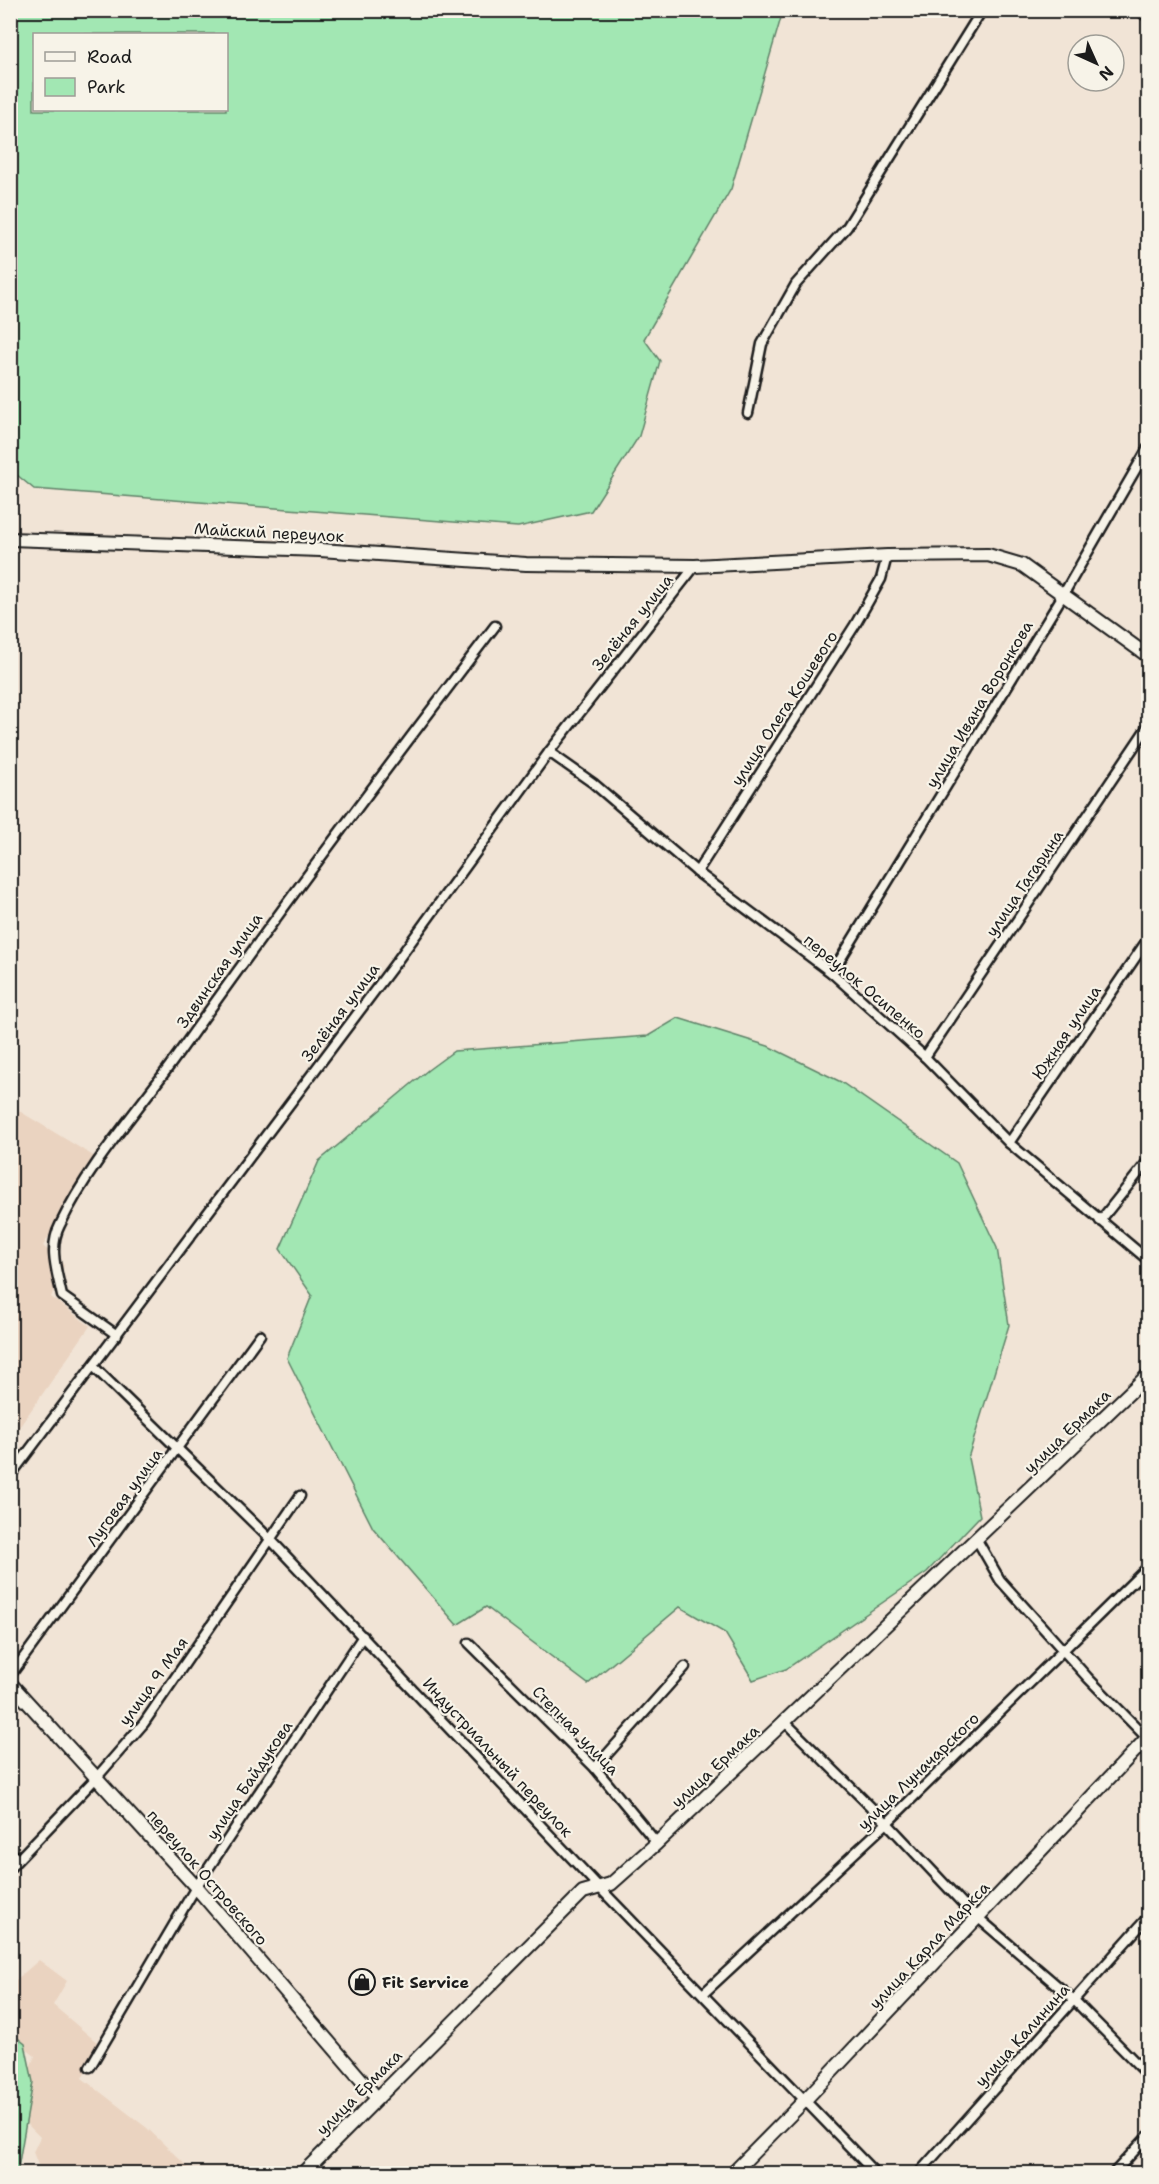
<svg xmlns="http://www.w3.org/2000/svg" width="1159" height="2184" viewBox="0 0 1159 2184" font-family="'Shantell Sans',sans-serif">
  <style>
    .built { fill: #ead3c0 }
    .green { fill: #a2e7b3; stroke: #5f8268; stroke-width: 1.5; fill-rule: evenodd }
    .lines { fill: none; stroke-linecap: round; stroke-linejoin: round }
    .street-casing { stroke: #1c1c1c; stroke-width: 13 }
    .secondary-casing { stroke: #1c1c1c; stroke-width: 16 }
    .street { stroke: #f7f3e8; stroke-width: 8 }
    .secondary { stroke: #f7f3e8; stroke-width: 12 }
    .labels { text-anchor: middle; stroke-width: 4.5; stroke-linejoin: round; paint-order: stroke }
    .street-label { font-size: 16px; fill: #1c1c1c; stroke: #f7f3e8 }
    .poi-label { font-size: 16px; font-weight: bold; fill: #1c1c1c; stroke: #f7f3e8; text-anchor: start }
  </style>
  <rect width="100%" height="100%" fill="#f1e4d6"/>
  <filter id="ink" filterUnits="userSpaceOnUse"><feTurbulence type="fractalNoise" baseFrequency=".0167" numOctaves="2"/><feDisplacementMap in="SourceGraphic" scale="12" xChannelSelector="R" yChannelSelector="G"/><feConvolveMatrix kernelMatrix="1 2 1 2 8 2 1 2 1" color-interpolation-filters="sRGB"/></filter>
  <g filter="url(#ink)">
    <!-- built -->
    <g class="built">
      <polygon points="11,1106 95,1157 43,1246 64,1265 51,1297 90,1326 11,1439"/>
      <polygon points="39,1960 67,1981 53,2005 99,2044 82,2078 147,2128 194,2173 41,2173 33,2152 40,2137 18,2115 23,2082 35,2056 11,2037 10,1985"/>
    </g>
    <!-- green -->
    <g class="green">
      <path d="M11,10h772v1l-52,178 -87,150 16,22 -21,75 -48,75 -73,16 -484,-38 -23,-19zM34,34h192v76h-192z"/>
      <polygon points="678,1018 768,1046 841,1082 957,1163 997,1248 1009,1325 968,1458 980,1516 927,1572 786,1669 753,1680 725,1633 680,1607 588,1684 486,1607 457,1625 373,1528 287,1358 312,1295 280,1249 319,1161 428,1070 454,1051 648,1036"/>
      <polygon points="10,2032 25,2044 33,2082 17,2174 10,2173"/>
    </g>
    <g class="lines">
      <defs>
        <g id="street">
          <polyline points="1139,10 1148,17"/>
          <polyline points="748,413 762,344 796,284 847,227 982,10"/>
          <polyline points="549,752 593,783 697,872 832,973 925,1057 1009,1143 1148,1260"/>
          <polyline points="697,872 855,625 881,579 887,556"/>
          <polyline points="832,973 1063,595 1148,448"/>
          <polyline points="925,1057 1148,726"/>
          <polyline points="1009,1143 1148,939"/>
          <polyline points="1100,1221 1148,1161"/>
          <path d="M117,1335l-55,-39c-5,-24 -14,-48 -2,-71 30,-63 81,-118 121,-175 102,-144 207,-284 314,-424"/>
          <polyline points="93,1366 270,1539 598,1886 876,2174"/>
          <polyline points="10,1476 397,961 549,752 695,566"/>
          <polyline points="977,1540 1000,1580 1088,1678 1148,1739"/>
          <polyline points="469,1643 595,1768 657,1843"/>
          <polyline points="10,1676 260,1335"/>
          <polyline points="786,1723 887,1823 968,1909 1074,2000 1148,2075"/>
          <polyline points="595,1768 685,1667"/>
          <polyline points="10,1852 18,1859"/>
          <polyline points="10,1868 97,1777 144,1723 300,1496"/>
          <polyline points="704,1993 887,1823 1148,1567"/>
          <polyline points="90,2067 196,1887 363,1636"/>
          <polyline points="918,2174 1148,1917"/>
          <polyline points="1113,2174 1148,2136"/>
        </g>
        <g id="secondary">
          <polyline points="10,539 320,550 526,564 695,566 887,556 988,555 1022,565 1148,656"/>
          <polyline points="10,1683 196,1887 376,2097"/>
          <polyline points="302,2174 583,1892 611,1884 657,1843 1148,1375"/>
          <polyline points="732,2174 806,2099 1148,1737"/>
        </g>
      </defs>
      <!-- street casing -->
      <use href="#street" class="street-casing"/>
      <!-- secondary casing -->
      <use href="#secondary" class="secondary-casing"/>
      <!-- street -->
      <use href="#street" class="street"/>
      <!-- secondary -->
      <use href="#secondary" class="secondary"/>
    </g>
  </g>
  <!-- icons -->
  <defs>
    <symbol id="shop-ring" viewBox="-11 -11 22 22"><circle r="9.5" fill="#f7f3e8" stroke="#1c1c1c" stroke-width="1.5"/><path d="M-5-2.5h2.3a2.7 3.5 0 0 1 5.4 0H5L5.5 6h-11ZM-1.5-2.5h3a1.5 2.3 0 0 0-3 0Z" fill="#1c1c1c"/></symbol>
  </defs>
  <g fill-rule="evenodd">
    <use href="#shop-ring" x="347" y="1967" width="30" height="30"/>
  </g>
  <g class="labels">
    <!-- street labels -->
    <g class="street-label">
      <text transform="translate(269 532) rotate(3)" y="6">Майский переулок</text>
      <text transform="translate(632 622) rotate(-51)" y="6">Зелёная улица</text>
      <text transform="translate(979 704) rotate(-59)" y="6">улица Ивана Воронкова</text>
      <text transform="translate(784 708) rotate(-57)" y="6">улица Олега Кошевого</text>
      <text transform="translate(1024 883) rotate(-56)" y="6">улица Гагарина</text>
      <text transform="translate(219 970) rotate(-55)" y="6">Здвинская улица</text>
      <text transform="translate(865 986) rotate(40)" y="6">переулок Осипенко</text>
      <text transform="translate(340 1012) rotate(-53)" y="6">Зелёная улица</text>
      <text transform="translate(1066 1032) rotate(-56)" y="6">Южная улица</text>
      <text transform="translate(1067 1431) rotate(-44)" y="6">улица Ермака</text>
      <text transform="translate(124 1497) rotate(-54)" y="6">Луговая улица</text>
      <text transform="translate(153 1681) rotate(-54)" y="6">улица 9 Мая</text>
      <text transform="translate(576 1730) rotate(46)" y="6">Степная улица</text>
      <text transform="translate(498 1757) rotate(47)" y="6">Индустриальный переулок</text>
      <text transform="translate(715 1766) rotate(-43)" y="6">улица Ермака</text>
      <text transform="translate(918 1771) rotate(-44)" y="6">улица Луначарского</text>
      <text transform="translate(249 1780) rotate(-56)" y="6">улица Байдукова</text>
      <text transform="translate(208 1877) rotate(49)" y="6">переулок Островского</text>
      <text transform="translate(929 1945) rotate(-47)" y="6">улица Карла Маркса</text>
      <text transform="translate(1022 2035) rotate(-48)" y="6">улица Калинина</text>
      <text transform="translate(359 2092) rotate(-45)" y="6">улица Ермака</text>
    </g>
    <!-- poi labels -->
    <g class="poi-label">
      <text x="382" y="1988">Fit Service</text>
    </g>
  </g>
  <!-- margin -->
  <rect width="1159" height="2184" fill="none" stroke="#f7f3e8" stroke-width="36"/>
  <rect x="18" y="18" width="1123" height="2148" fill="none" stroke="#1c1c1c" stroke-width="2" filter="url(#ink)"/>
  <!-- legend -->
  <rect x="33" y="33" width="195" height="78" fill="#f7f3e8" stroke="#9f9d96" stroke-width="1.5"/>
  <rect x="45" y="52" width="30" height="9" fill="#f7f3e8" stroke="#9f9d96" stroke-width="1.5"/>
  <text x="87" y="63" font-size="18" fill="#1c1c1c">Road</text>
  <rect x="45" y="78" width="30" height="18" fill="#a2e7b3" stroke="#9f9d96" stroke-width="1.5"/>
  <text x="87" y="93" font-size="18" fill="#1c1c1c">Park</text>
  <!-- north arrow -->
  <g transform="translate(1096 63) rotate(135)"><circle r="28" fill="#f7f3e8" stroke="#9f9d96" stroke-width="1.5"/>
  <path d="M0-4.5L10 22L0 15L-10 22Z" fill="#1c1c1c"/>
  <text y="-9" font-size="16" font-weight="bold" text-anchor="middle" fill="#1c1c1c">N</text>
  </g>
</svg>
